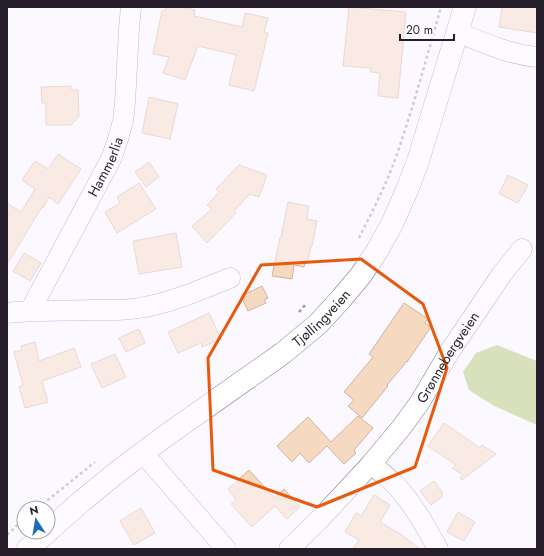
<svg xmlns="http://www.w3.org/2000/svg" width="544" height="556" viewBox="0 0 544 556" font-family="Jost,sans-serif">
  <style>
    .forest { fill: #afc46c }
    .building { fill: #f6d9c1; stroke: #d3b49b }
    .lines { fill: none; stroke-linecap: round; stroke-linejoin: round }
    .minor-casing { stroke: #80708e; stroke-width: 21 }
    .major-casing { stroke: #80708e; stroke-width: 23 }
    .path { stroke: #9a969f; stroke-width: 2.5; stroke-dasharray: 3 3; stroke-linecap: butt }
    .minor { stroke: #fff; stroke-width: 20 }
    .major { stroke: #fff; stroke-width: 22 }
    .marked { fill: none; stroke: #e8590c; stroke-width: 3; stroke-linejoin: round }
    .labels { text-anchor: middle; stroke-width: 3.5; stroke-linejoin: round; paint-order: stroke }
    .street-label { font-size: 14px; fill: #261f2b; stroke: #fff }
  </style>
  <rect width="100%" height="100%" fill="#fbf8ff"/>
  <!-- forest -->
  <polygon class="forest" points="497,345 537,361 537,425 494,406 469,390 463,372 476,353"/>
  <!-- building -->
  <g class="building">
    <polygon points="166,7 182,7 195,10 194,16 242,27 245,13 268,18 264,32 268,33 254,91 229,85 236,55 198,46 185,80 163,73 169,57 153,54 162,11 165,11"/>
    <polygon points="349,7 406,12 398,98 378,96 380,73 370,72 371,68 343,66"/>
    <polygon points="502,7 537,7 537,33 499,27"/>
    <polygon points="71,86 72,90 78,90 79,116 71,125 46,125 46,103 42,103 41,87"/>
    <polygon points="149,97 178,104 170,139 142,133"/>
    <polygon points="58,154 81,169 58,204 49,197 43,208 42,207 7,264 7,203 21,212 35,189 22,180 35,161 48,169"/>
    <polygon points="149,162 159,177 146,187 135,172"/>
    <polygon points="239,165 267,175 259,197 250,194 234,211 236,213 207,243 192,226 212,209 207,205 219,192 216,189"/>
    <polygon points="508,175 528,185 518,203 499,194"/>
    <polygon points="139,183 156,209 117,233 105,212 120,203 117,197"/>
    <polygon points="288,202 309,206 307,219 317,221 312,246 311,246 308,260 306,260 304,267 294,265 292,279 272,276 280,237 281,237"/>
    <polygon points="176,233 182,267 139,274 133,241"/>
    <polygon points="24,253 41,263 30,281 13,271"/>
    <polygon points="262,286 268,298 264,300 266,303 248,311 241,296"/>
    <polygon points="404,303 428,319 425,323 431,327 407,362 407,361 387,385 388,386 362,418 348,406 354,400 344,392 373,357 369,354"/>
    <polygon points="209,313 221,339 202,347 201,343 178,353 168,332"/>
    <polygon points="139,329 145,343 126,352 119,338"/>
    <polygon points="35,342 39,361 74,348 81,367 42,381 48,402 25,408 19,387 23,385 14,352 22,350 21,346"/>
    <polygon points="115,354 126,377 102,388 91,364"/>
    <polygon points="358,416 373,428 354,450 356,453 344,464 327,446 309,463 300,453 292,462 277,446 308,417 331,442"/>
    <polygon points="444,423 480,448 482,445 496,454 462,480 460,478 463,475 452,468 456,465 428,446"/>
    <polygon points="249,470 275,498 284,489 300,507 287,519 275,506 252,527 231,504 236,500 228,489"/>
    <polygon points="434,481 442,492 442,497 431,505 420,491"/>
    <polygon points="374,495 390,505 380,522 402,535 420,549 353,549 359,540 345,532 356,513 361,516"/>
    <polygon points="141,508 155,533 134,545 120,521"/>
    <polygon points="458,512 475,522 464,541 447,532"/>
  </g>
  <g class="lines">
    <defs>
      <g id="minor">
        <path d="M457,32c27,11 51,22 80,25"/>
        <path id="s1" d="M30,311l81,-152 7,-20 5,-18 2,-18 4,-74 2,-22"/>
        <path d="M7,313c28,-3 55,-2 83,-3 16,0 33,1 49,-2 32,-5 61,-18 91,-30"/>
        <polyline points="143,453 226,549"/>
        <polyline points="289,549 319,520 371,464"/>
        <path id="s2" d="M438,549c-11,-20 -22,-40 -37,-58 -8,-10 -19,-18 -30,-27l30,-36 19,-26 30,-51 52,-77 20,-25"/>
      </g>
      <g id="major">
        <path id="s3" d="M48,531l34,-30 34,-28 48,-36 119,-84 35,-29 22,-24 21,-25 16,-24 15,-27 15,-34 11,-29 47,-154"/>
        <polyline points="28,549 47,532"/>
      </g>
    </defs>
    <!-- minor casing -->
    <use href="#minor" class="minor-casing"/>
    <!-- major casing -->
    <use href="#major" class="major-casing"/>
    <!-- path -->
    <g class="path">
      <path d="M359,238c13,-26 27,-53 37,-81 17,-49 31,-100 45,-150"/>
      <polyline points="299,312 306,304"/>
      <polyline points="38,508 95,462"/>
      <polyline points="7,535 24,519"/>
    </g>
    <!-- minor -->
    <use href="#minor" class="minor"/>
    <!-- major -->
    <use href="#major" class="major"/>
  </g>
  <!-- marked area -->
  <path d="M0 0H544V556H0ZM361,259l62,45 24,64 -32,99 -98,40 -104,-37 -5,-112 53,-93z" fill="#fbf8ff" fill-opacity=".55" fill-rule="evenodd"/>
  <path class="marked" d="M361,259l62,45 24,64 -32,99 -98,40 -104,-37 -5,-112 53,-93z"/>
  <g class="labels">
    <!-- street labels -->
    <g class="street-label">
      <text dy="5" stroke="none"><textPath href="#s1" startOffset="163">Hammerlia</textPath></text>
      <text dy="5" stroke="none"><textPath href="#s3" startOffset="347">Tjøllingveien</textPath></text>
      <text dy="5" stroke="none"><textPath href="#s2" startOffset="241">Grønnebergveien</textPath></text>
    </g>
  </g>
  <!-- border -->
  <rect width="544" height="556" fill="none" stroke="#261f2b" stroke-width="16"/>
  <!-- north arrow -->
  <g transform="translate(36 520) rotate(348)"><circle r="19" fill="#ffffff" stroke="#a8a5aa"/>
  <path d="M0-3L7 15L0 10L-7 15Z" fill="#1f6bbb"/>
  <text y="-6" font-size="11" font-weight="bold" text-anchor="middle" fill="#261f2b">N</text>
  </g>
  <!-- scale -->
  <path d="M400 34v6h54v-6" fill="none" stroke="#261f2b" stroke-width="2"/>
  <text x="406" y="34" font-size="12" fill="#261f2b" stroke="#ffffff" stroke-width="3" paint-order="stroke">20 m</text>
</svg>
